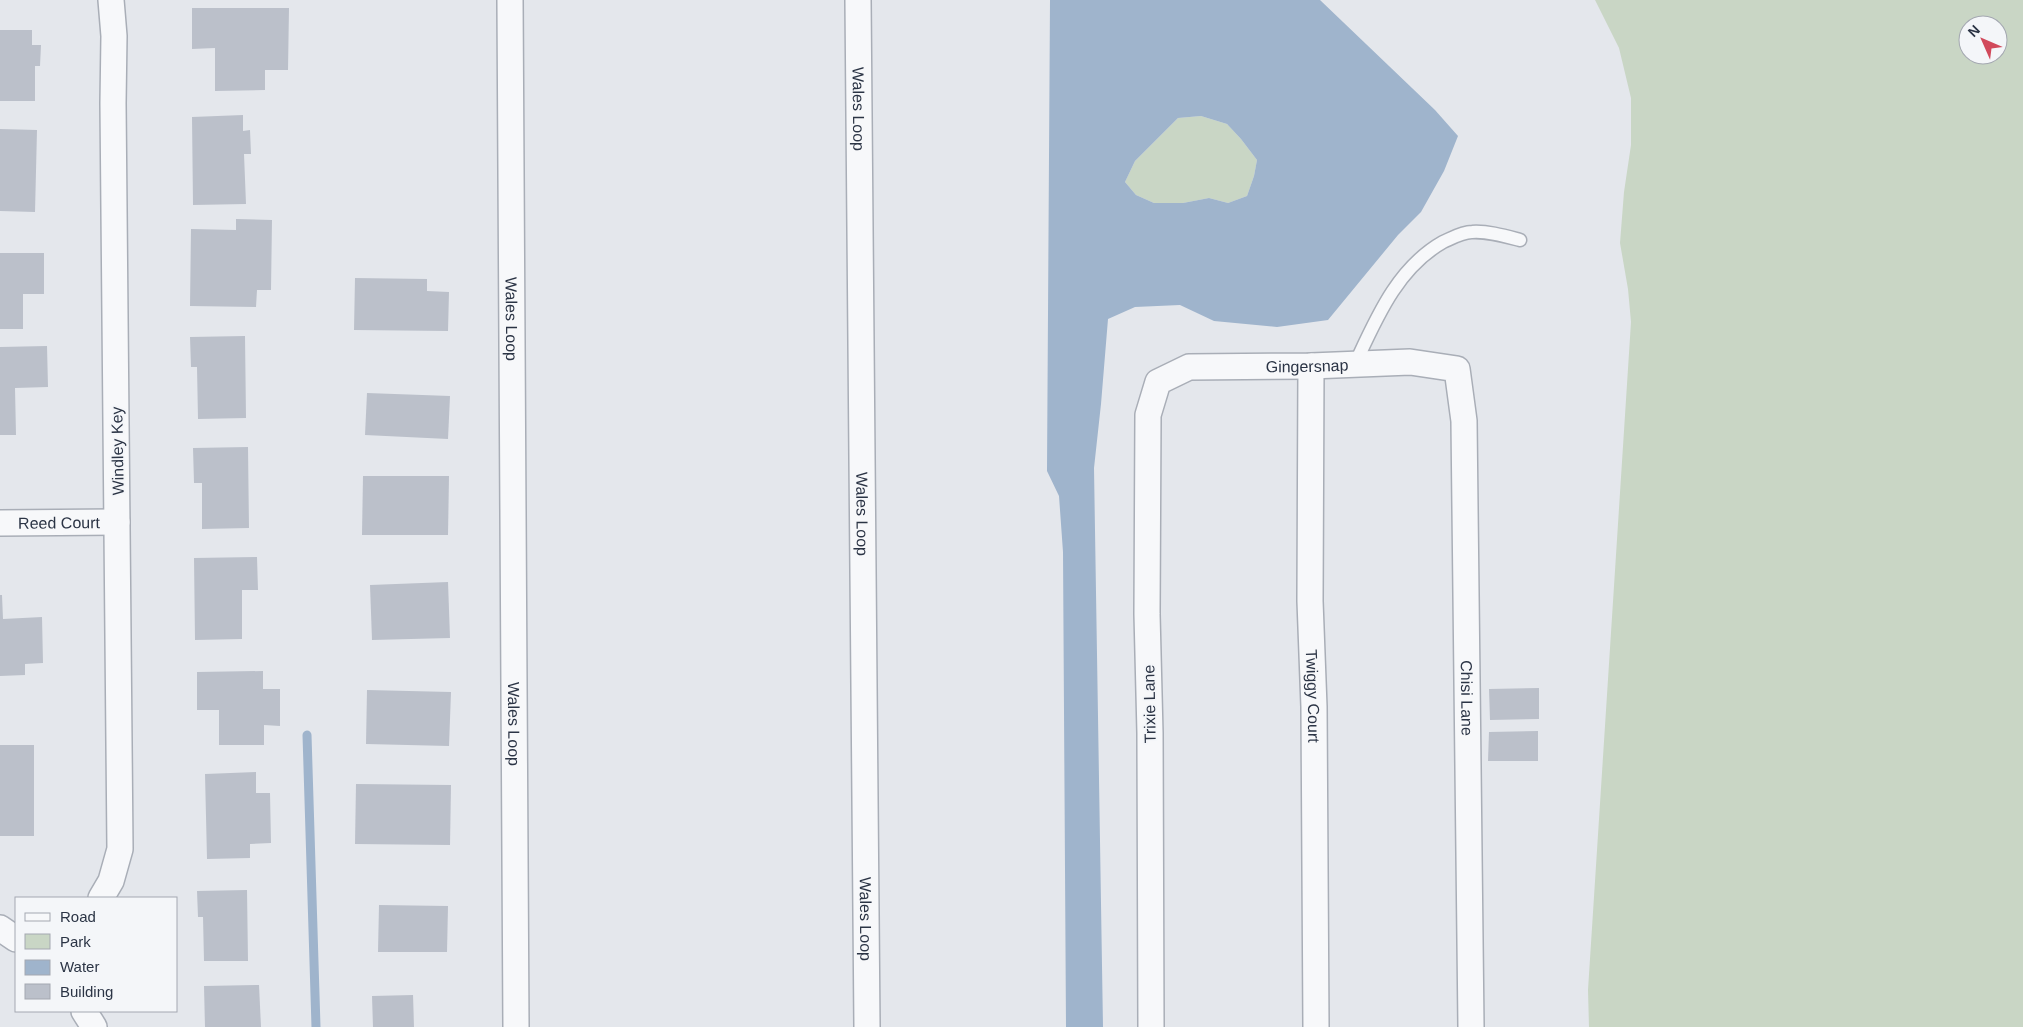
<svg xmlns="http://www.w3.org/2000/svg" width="2023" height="1027" viewBox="0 0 2023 1027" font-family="Helvetica,sans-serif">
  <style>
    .green { fill: #c9d6c5; fill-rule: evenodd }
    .water { fill: #9fb4cc; fill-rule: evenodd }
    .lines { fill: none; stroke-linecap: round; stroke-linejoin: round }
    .stream { stroke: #9fb4cc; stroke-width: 9 }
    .building { fill: #bbc0ca }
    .lane-casing { stroke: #a9aeb7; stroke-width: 15 }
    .street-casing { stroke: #a9aeb7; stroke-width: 28 }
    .lane { stroke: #f7f8fa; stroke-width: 12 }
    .street { stroke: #f7f8fa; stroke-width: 25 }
    .labels { text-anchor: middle; stroke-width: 4; stroke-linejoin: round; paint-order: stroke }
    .street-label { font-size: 16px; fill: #2b3445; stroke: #f4f6f9 }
  </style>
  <rect width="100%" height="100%" fill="#e4e7ec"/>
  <!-- green -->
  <g class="green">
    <path d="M1595,0h428v1027h-434l-1,-37 43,-668 -3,-33 -8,-46 4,-51 7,-47v-47l-12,-50zM1968,25h30v30h-30z"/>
    <polygon points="1201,116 1227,124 1241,139 1257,160 1254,176 1247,196 1228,203 1209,198 1183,203 1154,203 1136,195 1125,182 1135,161 1178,118"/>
  </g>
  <!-- water -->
  <path class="water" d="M1050,0h270l115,110 23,26 -14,35 -23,41 -23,23 -70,85 -51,7 -63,-6 -34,-16 -45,2 -27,12 -7,85 -7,64 9,559h-37l-3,-475 -4,-56 -12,-25zM1201,116l26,8 14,15 16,21 -3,16 -7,20 -19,7 -19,-5 -26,5h-29l-18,-8 -11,-13 10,-21 43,-43z"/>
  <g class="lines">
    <!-- stream -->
    <polyline class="stream" points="307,735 316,1027"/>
  </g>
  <!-- building -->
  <g class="building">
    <polygon points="192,8 289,8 288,70 265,70 265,90 215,91 215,48 192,49"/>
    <polygon points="0,30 32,30 32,45 41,45 40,66 35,66 35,101 0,101"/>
    <polygon points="243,115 243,131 250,130 251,154 244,154 246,204 193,205 192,117"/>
    <polygon points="0,129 37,130 35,212 0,211"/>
    <polygon points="236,219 272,220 271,290 257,290 256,307 190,306 191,229 236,230"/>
    <polygon points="0,253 44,253 44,294 23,294 23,329 0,329"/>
    <polygon points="355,278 427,279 427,291 449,292 448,331 354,330"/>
    <polygon points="245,336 246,418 198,419 197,367 191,367 190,337"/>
    <polygon points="47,346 48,387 15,388 16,435 0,435 0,347"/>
    <polygon points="367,393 450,396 448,439 365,435"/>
    <polygon points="248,447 249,528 202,529 202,483 194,483 193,448"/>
    <polygon points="363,476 449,476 448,535 362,535"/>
    <polygon points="257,557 258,590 242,590 242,639 195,640 194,558"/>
    <polygon points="448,582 450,638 372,640 370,585"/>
    <polygon points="0,595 2,595 3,619 42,617 43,663 25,664 25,675 0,676"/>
    <polygon points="263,671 263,689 280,689 280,726 264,725 264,745 219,745 219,710 197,710 197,672"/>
    <polygon points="1539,688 1539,719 1490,720 1489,689"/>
    <polygon points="367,690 451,692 449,746 366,744"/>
    <polygon points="1538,731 1538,761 1488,761 1489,732"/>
    <rect x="0" y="745" width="34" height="91"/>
    <polygon points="256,772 256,793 270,793 271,843 250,844 250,858 207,859 205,774"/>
    <polygon points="356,784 451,785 450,845 355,844"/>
    <polygon points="247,890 248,961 204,961 203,917 198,917 197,891"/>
    <polygon points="379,905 448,906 447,952 378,952"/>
    <polygon points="259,985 261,1027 205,1027 204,986"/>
    <polygon points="413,995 414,1027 373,1027 372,996"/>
  </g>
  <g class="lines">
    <defs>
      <path id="lane" d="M1355,364c21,-45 42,-96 88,-122 9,-4 19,-10 29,-10 16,-1 33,4 48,8"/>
      <g id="street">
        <path id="s1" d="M510,0l6,1027"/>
        <path id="s2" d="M858,0l9,1027"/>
        <path id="s3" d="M1311,366l-1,235 4,106 2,320"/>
        <path id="s4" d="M0,523l117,-1"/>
        <polyline points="101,898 111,881 120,849 113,103 114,36 111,0"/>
        <polyline points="0,928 16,939"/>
        <polyline points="84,1011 94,1027"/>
        <path id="s5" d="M1151,1027l-1,-294 -3,-119 1,-199 10,-33 31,-15 122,-1 99,-4 47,7 7,52 7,606"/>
      </g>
    </defs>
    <!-- lane casing -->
    <use href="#lane" class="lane-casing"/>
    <!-- street casing -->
    <use href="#street" class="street-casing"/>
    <!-- lane -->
    <use href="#lane" class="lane"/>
    <!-- street -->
    <use href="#street" class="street"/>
  </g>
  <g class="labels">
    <!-- street labels -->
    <g class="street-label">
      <text dy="6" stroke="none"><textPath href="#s2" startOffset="109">Wales Loop</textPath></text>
      <text dy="6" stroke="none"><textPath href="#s1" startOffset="319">Wales Loop</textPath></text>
      <text dy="6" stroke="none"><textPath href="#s5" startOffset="799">Gingersnap</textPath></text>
      <text transform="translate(117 451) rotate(-91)" y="6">Windley Key</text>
      <text dy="6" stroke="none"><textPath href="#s2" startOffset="514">Wales Loop</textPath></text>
      <text dy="6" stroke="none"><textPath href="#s4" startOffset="59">Reed Court</textPath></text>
      <text dy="6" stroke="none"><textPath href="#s3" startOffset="330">Twiggy Court</textPath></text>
      <text dy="6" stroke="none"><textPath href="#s5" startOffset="1279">Chisi Lane</textPath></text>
      <text transform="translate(1149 704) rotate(-91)" y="6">Trixie Lane</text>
      <text dy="6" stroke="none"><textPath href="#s1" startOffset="724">Wales Loop</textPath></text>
      <text dy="6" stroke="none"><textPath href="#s2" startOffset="919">Wales Loop</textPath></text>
    </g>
  </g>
  <!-- legend -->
  <rect x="15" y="897" width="162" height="115" fill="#f4f6f9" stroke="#a4a8b1"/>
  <rect x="25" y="913" width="25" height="8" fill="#f7f8fa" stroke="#a4a8b1"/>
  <text x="60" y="922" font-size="15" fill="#2b3445">Road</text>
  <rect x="25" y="934" width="25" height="15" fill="#c9d6c5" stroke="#a4a8b1"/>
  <text x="60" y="947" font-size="15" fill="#2b3445">Park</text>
  <rect x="25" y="960" width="25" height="15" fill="#9fb4cc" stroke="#a4a8b1"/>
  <text x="60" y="972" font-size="15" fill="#2b3445">Water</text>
  <rect x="25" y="984" width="25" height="15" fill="#bbc0ca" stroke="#a4a8b1"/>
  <text x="60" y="997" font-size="15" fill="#2b3445">Building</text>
  <!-- north arrow -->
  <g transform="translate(1983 40) rotate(315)"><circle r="24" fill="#f4f6f9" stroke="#a4a8b1"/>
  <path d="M0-4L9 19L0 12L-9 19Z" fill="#d1495b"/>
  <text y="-8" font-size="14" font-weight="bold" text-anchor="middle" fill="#2b3445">N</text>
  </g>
</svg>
